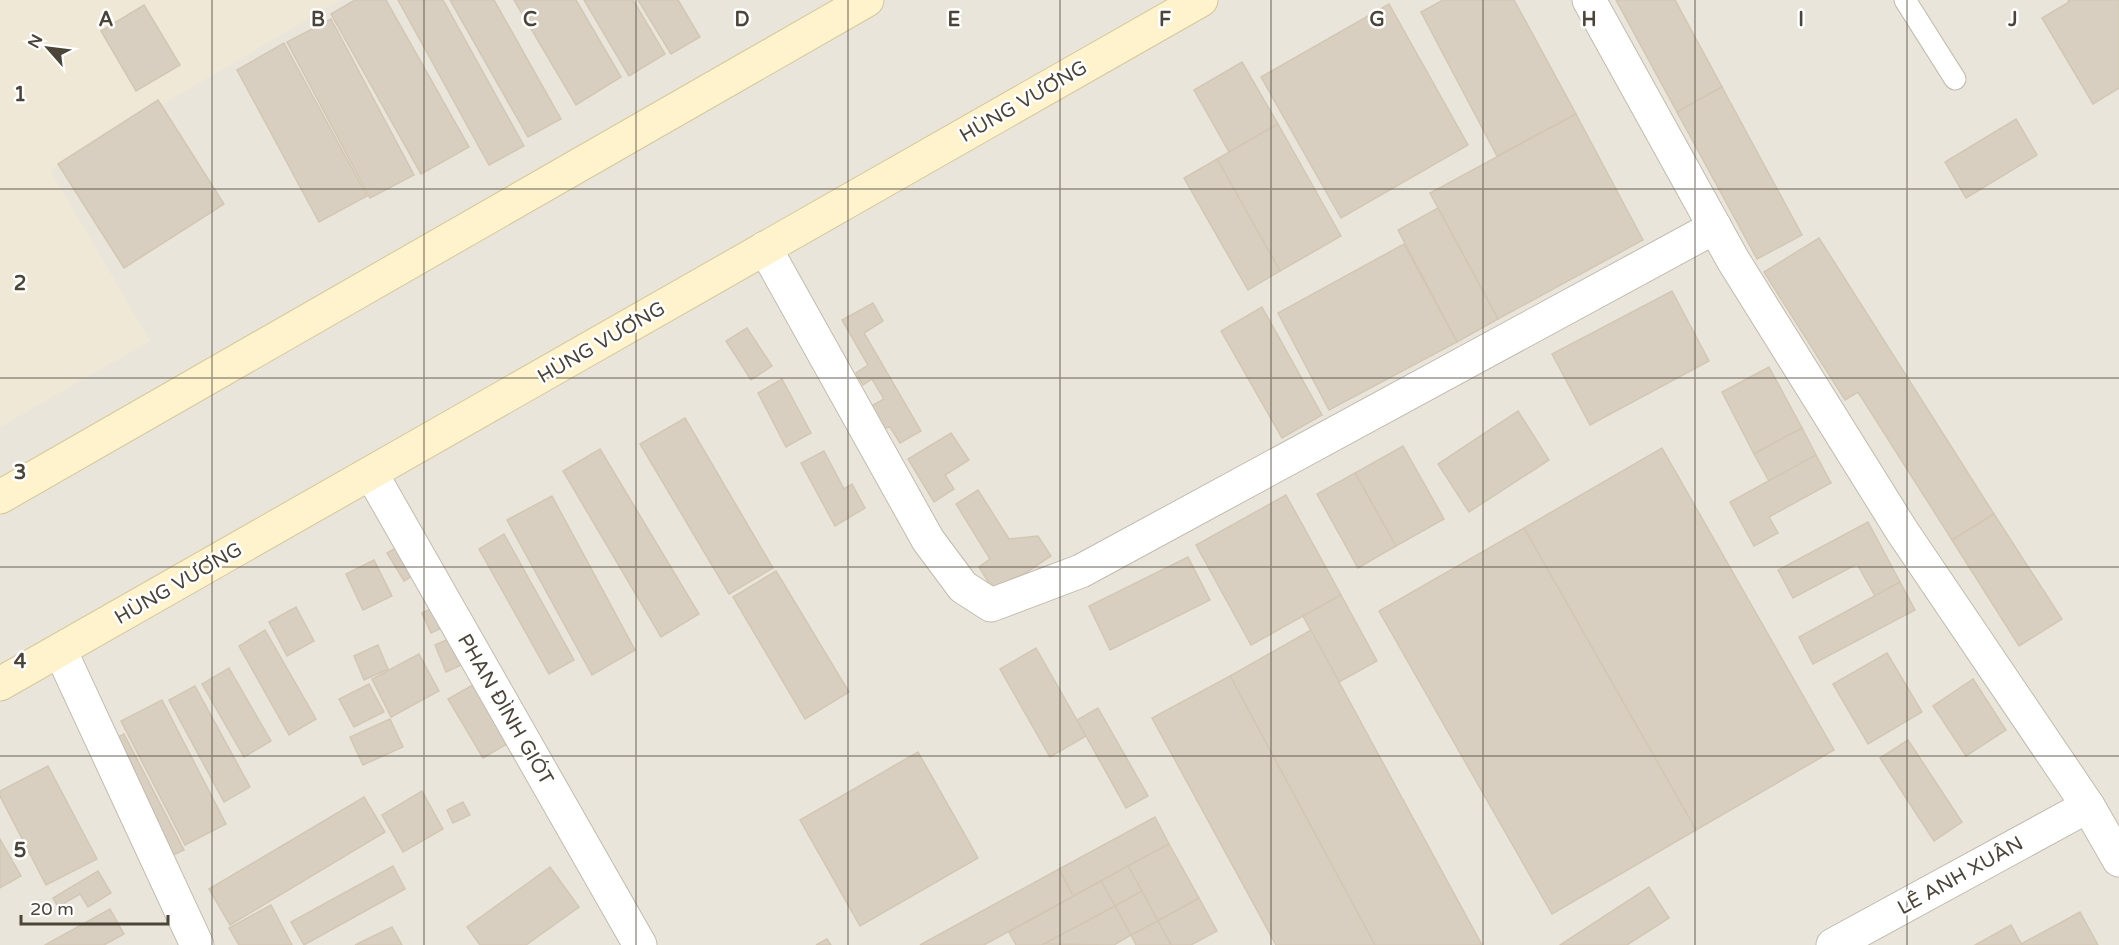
<svg xmlns="http://www.w3.org/2000/svg" width="2119" height="945" viewBox="0 0 2119 945" font-family="'Varela Round',sans-serif">
  <style>
    .residential { fill: #eae5da }
    .education { fill: #efe8d6 }
    .building { fill: #d8cfc1; stroke: #d3c7b4; stroke-width: 1.5 }
    .lines { fill: none; stroke-linecap: round; stroke-linejoin: round }
    .service-casing { stroke: #c2bbae; stroke-width: 23 }
    .minor-casing { stroke: #c2bbae; stroke-width: 35 }
    .secondary-casing { stroke: #d6c79b; stroke-width: 35 }
    .service { stroke: #fff; stroke-width: 21 }
    .minor { stroke: #fff; stroke-width: 33 }
    .secondary { stroke: #fff3cd; stroke-width: 33 }
    .grid { fill: none; stroke: #4b4439; stroke-width: 1.5; stroke-opacity: 0.55 }
    .labels { text-anchor: middle; stroke-width: 5; stroke-linejoin: round; paint-order: stroke }
    .street-label { font-size: 20px; fill: #4b4439; stroke: #fff }
    .grid-label { font-size: 20px; text-anchor: middle; font-weight: bold; fill: #4b4439; stroke: #fff; stroke-width: 5; stroke-linejoin: round; paint-order: stroke }
  </style>
  <rect width="100%" height="100%" fill="#f6f3ec"/>
  <!-- residential -->
  <rect class="residential" x="0" y="0" width="2119" height="945"/>
  <!-- education -->
  <polygon class="education" points="0,0 341,0 50,170 150,341 0,427"/>
  <!-- building -->
  <g class="building">
    <polygon points="355,0 386,0 469,147 421,174 331,14"/>
    <polygon points="398,0 443,0 524,146 489,165"/>
    <polygon points="450,0 494,0 561,119 528,137"/>
    <polygon points="514,0 576,0 621,77 576,105"/>
    <polygon points="584,0 633,0 665,54 629,76"/>
    <polygon points="638,0 678,0 700,37 671,54"/>
    <polygon points="1443,0 1514,0 1576,114 1497,156 1421,12"/>
    <polygon points="1616,0 1675,0 1722,87 1677,112"/>
    <polygon points="2068,0 2119,0 2119,88 2093,104 2042,18 2069,2"/>
    <polygon points="1389,4 1468,145 1341,218 1261,77"/>
    <polygon points="144,5 180,65 136,91 101,31"/>
    <polygon points="331,19 414,175 370,198 287,42"/>
    <polygon points="284,43 367,196 319,222 237,70"/>
    <polygon points="1242,62 1278,124 1229,152 1194,90"/>
    <polygon points="1722,87 1802,235 1757,259 1677,112"/>
    <polygon points="158,100 224,204 124,268 58,164"/>
    <polygon points="1576,114 1643,240 1498,319 1430,193"/>
    <polygon points="2016,119 2037,155 1966,198 1945,162"/>
    <polygon points="1278,124 1341,236 1280,271 1217,159"/>
    <polygon points="1217,159 1280,271 1248,290 1184,178"/>
    <polygon points="1438,208 1498,319 1457,342 1398,230"/>
    <polygon points="1819,238 1994,514 1952,540 1858,392 1845,400 1764,272"/>
    <polygon points="1404,244 1457,342 1329,410 1278,313"/>
    <polygon points="1672,291 1709,361 1590,425 1552,354"/>
    <polygon points="873,303 883,321 864,333 921,431 900,443 890,427 878,430 866,409 884,399 872,379 863,385 856,373 868,365 842,320"/>
    <polygon points="1262,307 1322,415 1282,438 1221,331"/>
    <polygon points="747,328 772,366 751,380 726,341"/>
    <polygon points="1769,367 1802,428 1754,454 1722,392"/>
    <polygon points="782,379 811,433 786,447 758,393"/>
    <polygon points="1518,411 1549,460 1469,512 1438,464"/>
    <polygon points="685,418 773,568 729,594 640,444"/>
    <polygon points="1802,428 1816,455 1769,481 1754,454"/>
    <polygon points="951,433 969,460 945,475 954,489 934,502 908,459"/>
    <polygon points="1403,446 1444,519 1396,546 1355,473"/>
    <polygon points="1662,448 1834,750 1696,830 1524,528"/>
    <polygon points="600,449 699,614 661,637 563,471"/>
    <polygon points="824,451 844,489 852,484 865,508 835,526 801,463"/>
    <polygon points="1816,455 1831,483 1769,517 1778,533 1754,546 1730,502"/>
    <polygon points="1355,473 1396,546 1358,568 1317,494"/>
    <polygon points="978,490 1009,539 1038,536 1051,556 995,593 979,567 990,559 956,504"/>
    <polygon points="1286,495 1341,595 1251,645 1196,545"/>
    <polygon points="552,496 635,650 592,675 507,520"/>
    <polygon points="1994,514 2062,619 2019,646 1952,540"/>
    <polygon points="1868,522 1900,582 1875,596 1857,564 1793,598 1778,570"/>
    <polygon points="1524,528 1696,830 1552,914 1379,611"/>
    <polygon points="504,534 574,660 549,674 479,549"/>
    <polygon points="406,542 422,570 404,581 387,553"/>
    <polygon points="1188,557 1210,600 1110,650 1089,606"/>
    <polygon points="374,560 392,596 363,610 346,574"/>
    <polygon points="776,571 849,692 805,719 733,597"/>
    <polygon points="1900,582 1915,610 1813,664 1799,637"/>
    <polygon points="1341,595 1377,661 1339,682 1303,616"/>
    <polygon points="443,603 453,623 431,633 422,613"/>
    <polygon points="296,607 314,641 287,656 269,622"/>
    <polygon points="265,630 316,719 289,735 239,646"/>
    <polygon points="1311,630 1339,682 1482,945 1375,945 1230,676"/>
    <polygon points="461,634 472,660 446,672 435,645"/>
    <polygon points="378,645 388,669 364,680 354,656"/>
    <polygon points="1036,648 1086,736 1050,757 1000,669"/>
    <polygon points="1887,653 1922,712 1868,744 1833,684"/>
    <polygon points="419,654 439,691 391,717 372,679"/>
    <polygon points="229,668 271,741 244,757 202,684"/>
    <polygon points="1230,676 1375,945 1276,945 1152,718"/>
    <polygon points="485,678 519,737 483,758 448,699"/>
    <polygon points="1973,679 2006,730 1966,756 1933,706"/>
    <polygon points="369,684 384,712 354,727 339,699"/>
    <polygon points="195,686 250,787 224,802 169,700"/>
    <polygon points="162,700 226,824 185,845 121,721"/>
    <polygon points="1098,708 1148,796 1126,808 1077,720"/>
    <polygon points="390,719 403,747 363,765 350,737"/>
    <polygon points="124,734 184,850 153,865 94,749"/>
    <polygon points="1908,740 1962,822 1934,841 1880,758"/>
    <polygon points="918,752 978,858 860,926 800,820"/>
    <polygon points="48,766 97,859 46,885 0,796 0,791"/>
    <polygon points="422,791 443,829 403,852 382,815"/>
    <polygon points="364,797 385,832 230,925 209,889"/>
    <polygon points="463,802 470,815 453,823 447,810"/>
    <polygon points="1155,817 1169,844 1073,896 1059,869"/>
    <polygon points="0,839 21,876 0,888"/>
    <polygon points="1169,844 1199,898 1158,921 1128,866"/>
    <polygon points="393,866 405,889 304,945 291,922"/>
    <polygon points="1128,866 1142,891 1115,906 1101,881"/>
    <polygon points="550,867 579,907 526,945 480,945 467,927"/>
    <polygon points="1059,869 1073,896 984,945 920,945"/>
    <polygon points="98,871 111,893 88,907 80,894 58,907 53,898"/>
    <polygon points="1101,881 1115,906 1042,945 1016,945 1009,932"/>
    <polygon points="1649,887 1669,918 1627,945 1560,945"/>
    <polygon points="1142,891 1158,921 1131,935 1115,906"/>
    <polygon points="1199,898 1217,931 1191,945 1171,945 1158,921"/>
    <polygon points="271,905 292,945 239,945 229,928"/>
    <polygon points="1115,906 1131,935 1114,945 1044,944"/>
    <polygon points="110,909 124,934 104,945 45,945"/>
    <polygon points="2080,912 2098,945 2022,945 2021,944"/>
    <polygon points="1158,921 1171,945 1136,945 1131,935"/>
    <polygon points="2011,925 2022,945 1975,945"/>
    <polygon points="392,927 402,945 355,945"/>
    <polygon points="827,939 831,945 816,945"/>
  </g>
  <g class="lines">
    <defs>
      <polyline id="service" points="1905,0 1955,79"/>
      <g id="minor">
        <polyline points="1589,0 1733,260 1902,531 2088,806 2119,860"/>
        <polyline points="765,248 928,540 963,587 991,605 1081,571 1715,227"/>
        <polyline points="371,473 640,945"/>
        <polyline points="60,650 197,945"/>
        <polyline points="1833,945 2088,806"/>
      </g>
      <g id="secondary">
        <polyline points="0,497 867,0"/>
        <polyline points="0,684 1201,0"/>
      </g>
    </defs>
    <!-- service casing -->
    <use href="#service" class="service-casing"/>
    <!-- minor casing -->
    <use href="#minor" class="minor-casing"/>
    <!-- secondary casing -->
    <use href="#secondary" class="secondary-casing"/>
    <!-- service -->
    <use href="#service" class="service"/>
    <!-- minor -->
    <use href="#minor" class="minor"/>
    <!-- secondary -->
    <use href="#secondary" class="secondary"/>
  </g>
  <!-- grid -->
  <path class="grid" d="M212,0v945M424,0v945M636,0v945M848,0v945M1060,0v945M1271,0v945M1483,0v945M1695,0v945M1907,0v945M0,189h2119M0,378h2119M0,567h2119M0,756h2119"/>
  <g class="labels">
    <!-- street labels -->
    <g class="street-label">
      <text transform="translate(1023 101) rotate(-30)" y="7">HÙNG VƯƠNG</text>
      <text transform="translate(601 342) rotate(-30)" y="7">HÙNG VƯƠNG</text>
      <text transform="translate(178 583) rotate(-30)" y="7">HÙNG VƯƠNG</text>
      <text transform="translate(506 709) rotate(60)" y="7">PHAN ĐÌNH GIÓT</text>
      <text transform="translate(1960 875) rotate(-29)" y="7">LÊ ANH XUÂN</text>
    </g>
  </g>
  <g class="grid-label">
    <text x="106" y="26">A</text>
    <text x="318" y="26">B</text>
    <text x="530" y="26">C</text>
    <text x="742" y="26">D</text>
    <text x="954" y="26">E</text>
    <text x="1165" y="26">F</text>
    <text x="1377" y="26">G</text>
    <text x="1589" y="26">H</text>
    <text x="1801" y="26">I</text>
    <text x="2013" y="26">J</text>
    <text x="20" y="101">1</text>
    <text x="20" y="290">2</text>
    <text x="20" y="479">3</text>
    <text x="20" y="668">4</text>
    <text x="20" y="857">5</text>
  </g>
  <!-- north arrow -->
  <g transform="translate(48 48) rotate(298)" stroke="#ffffff" stroke-width="4.5" paint-order="stroke">
  <path d="M0-4.5L10 22L0 15L-10 22Z" fill="#4b4439"/>
  <text y="-9" font-size="16" font-weight="bold" text-anchor="middle" fill="#4b4439">N</text>
  </g>
  <!-- scale -->
  <path d="M21 915v9h147v-9" fill="none" stroke="#4b4439" stroke-width="3"/>
  <text x="30" y="915" font-size="18" fill="#4b4439" stroke="#ffffff" stroke-width="4.5" paint-order="stroke">20 m</text>
</svg>
